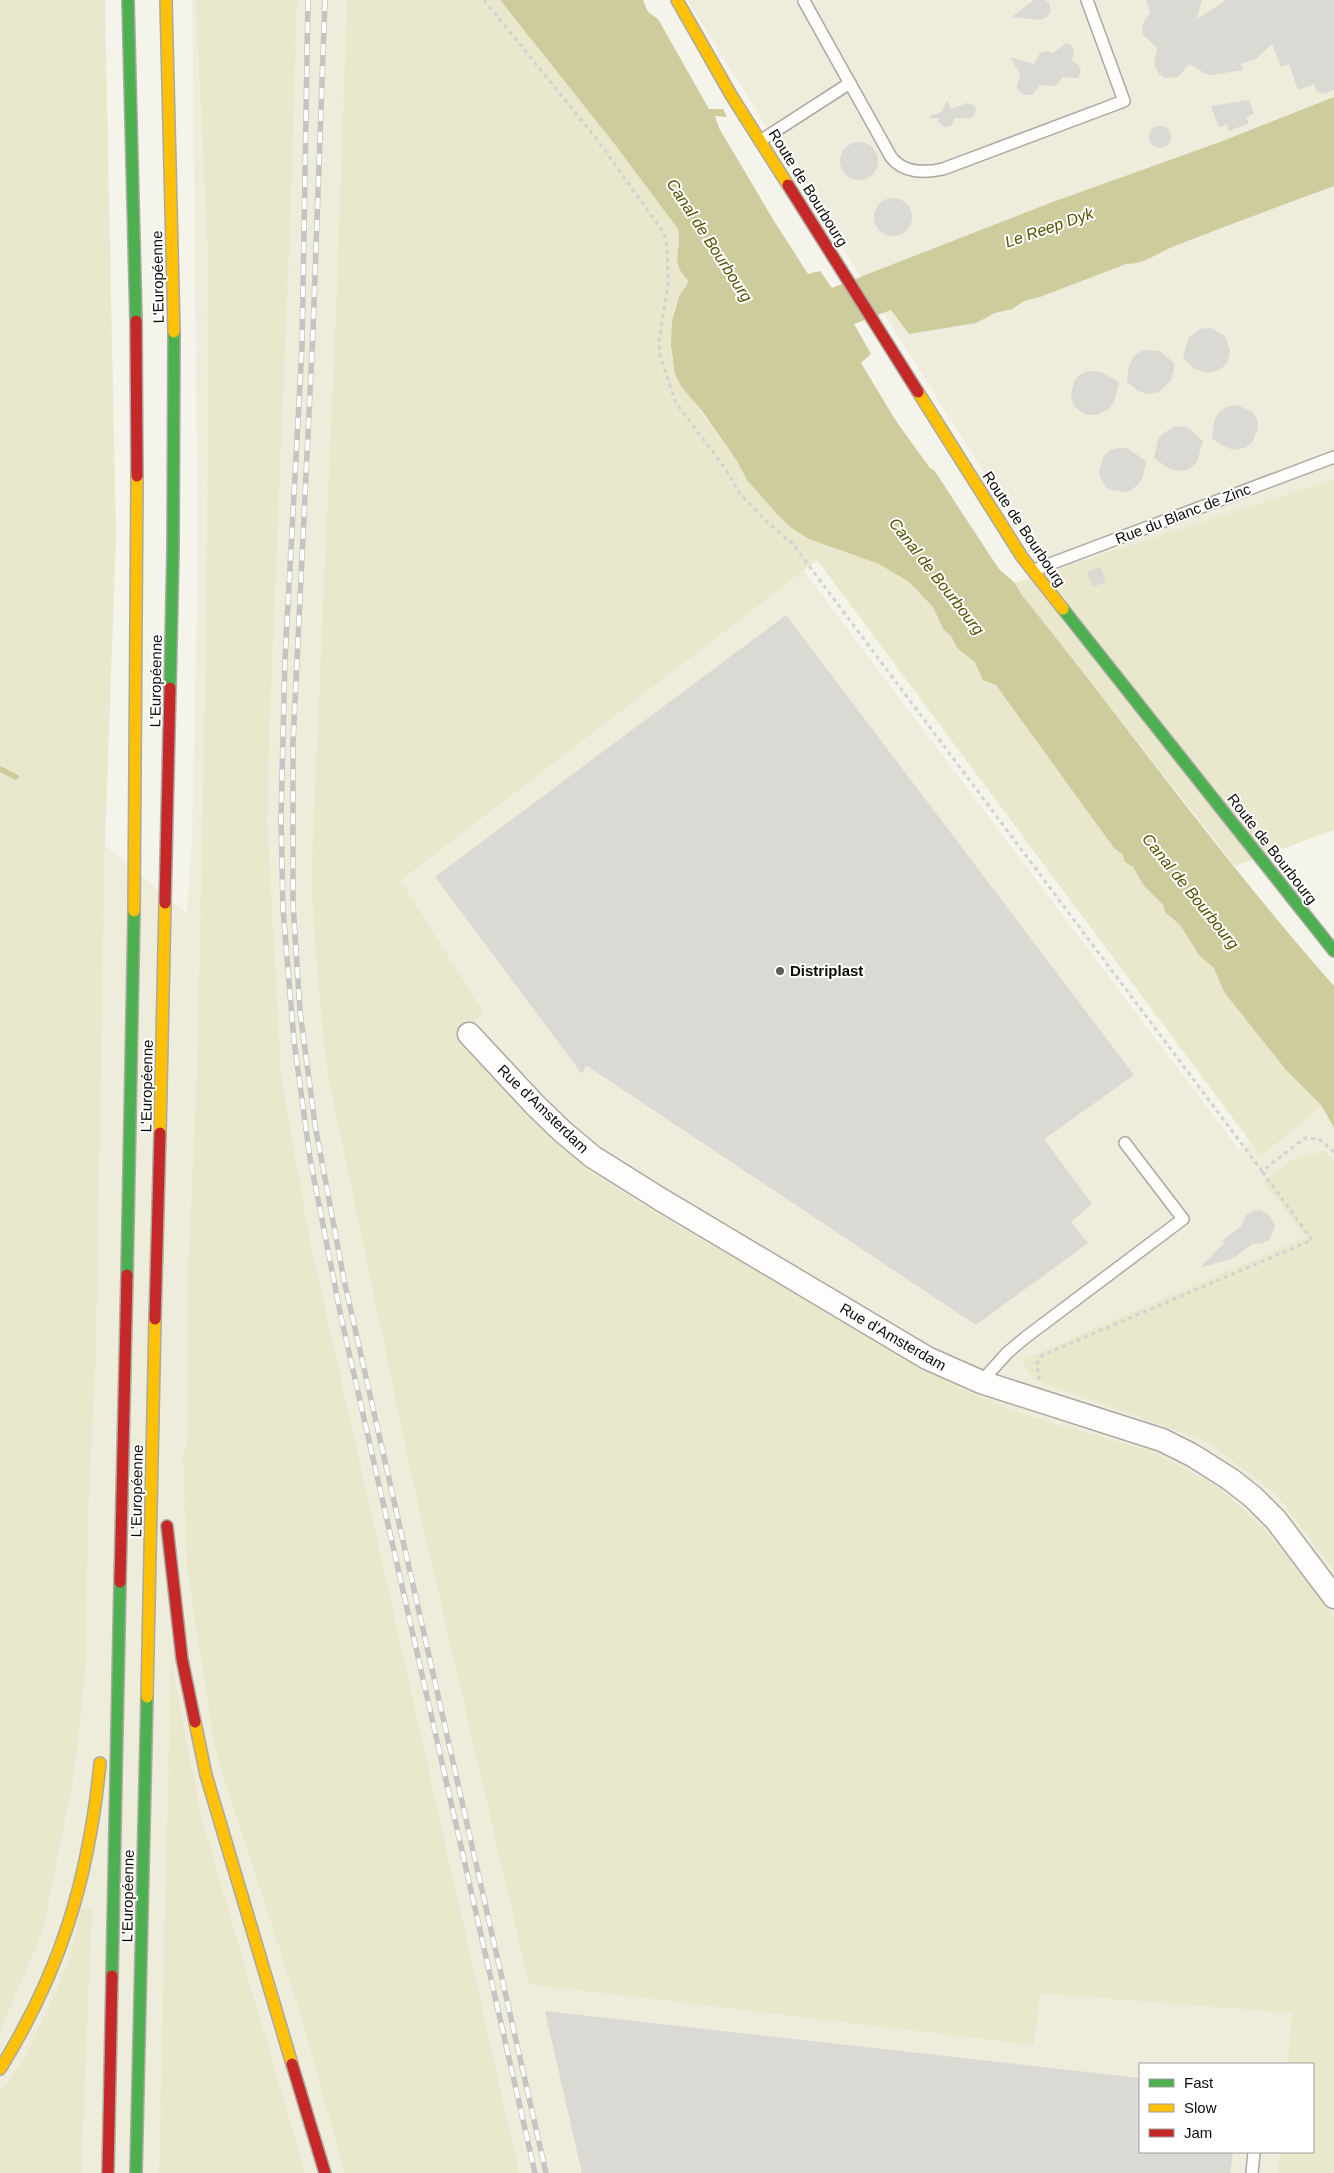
<svg xmlns="http://www.w3.org/2000/svg" width="1334" height="2173" viewBox="0 0 1334 2173" font-family="Helvetica,sans-serif">
  <style>
    .built { fill: #eeecdb; fill-rule: evenodd }
    .green { fill: #e9e7cc }
    .water { fill: #cecb9d }
    .lines { fill: none; stroke-linecap: round; stroke-linejoin: round }
    .stream { stroke: #cecb9d; stroke-width: 5.5 }
    .building { fill: #dad9d3 }
    .lane-casing { stroke: #aaa9a2; stroke-width: 14 }
    .street-casing { stroke: #aaa9a2; stroke-width: 25 }
    .fast-casing { stroke: #aaa9a2; stroke-width: 14 }
    .slow-casing { stroke: #aaa9a2; stroke-width: 14 }
    .jam-casing { stroke: #aaa9a2; stroke-width: 14 }
    .path { stroke: #d2d2d0; stroke-width: 3; stroke-dasharray: 4 4; stroke-linecap: butt }
    .lane { stroke: #fefdfc; stroke-width: 11 }
    .street { stroke: #fefdfc; stroke-width: 22 }
    .fast { stroke: #4caf50; stroke-width: 11 }
    .slow { stroke: #ffc107; stroke-width: 11 }
    .jam { stroke: #c62828; stroke-width: 11 }
    .rail-casing { stroke: #c5c4c2; stroke-width: 5.5 }
    .rail { stroke: #fff; stroke-width: 4; stroke-dasharray: 11; stroke-linecap: butt }
    .poi-dot { fill: #5e5d57; stroke: #fff; stroke-width: 2 }
    .labels { text-anchor: middle; stroke-width: 4; stroke-linejoin: round; paint-order: stroke }
    .street-label { font-size: 15px; fill: #0d0c07; stroke: #fff }
    .poi-label { font-size: 15px; font-weight: bold; fill: #0d0c07; stroke: #fff; text-anchor: start }
    .water-label { font-size: 16px; font-style: italic; fill: #575000; stroke: #fff }
  </style>
  <rect width="100%" height="100%" fill="#f5f4eb"/>
  <!-- built -->
  <g class="built">
    <path d="M192,0h155l-10,286 -26,595 7,102 166,30 -83,-131 402,-312 436,580 68,-58 15,14 6,9 6,13v1045h-1334v-142l43,-101 31,-155 12,-110 2,-146 8,-166 9,-508 82,69 5,-77 6,-277zM1140,2064h173v88h-173z"/>
    <polygon points="687,0 1334,0 1334,479 1049,573 961,436"/>
  </g>
  <!-- green -->
  <g class="green">
    <polygon points="0,0 105,0 116,536 105,845 96,1353 88,1519 86,1665 74,1775 43,1930 0,2031"/>
    <polygon points="196,0 297,0 290,224 269,736 267,821 281,1075 309,1237 519,2173 345,2173 300,2012 216,1753 187,1568 183,1458 188,1439 188,1274 197,1078 207,610 208,255"/>
    <path d="M347,0h153l116,146 62,83c5,21 -10,32 10,50l-1,6 -8,11 -4,11 -4,47 3,9 18,36 45,62 10,19 29,33 14,14 19,12 70,25 30,18 24,25 10,22 8,7 7,13 17,13 13,20 8,2 118,164 8,6 3,8 8,5 11,19 19,19 3,8 14,12 19,30 15,13 10,24 62,78 36,36 -61,50 -444,-596 -416,321 83,132 -26,23 64,73 68,63 80,49 289,167 62,26 130,37 69,37 44,41 44,51 26,39v554h-56l2,-21h33v-88h-25l4,-51 -252,-20 -6,52 -505,-61 -116,-502 -85,-407 -10,-92 -7,-102 26,-595z"/>
    <polygon points="1334,479 1334,830 1235,866 1021,594 1015,583"/>
    <polygon points="1324,1151 1334,1161 1334,1570 1276,1494 1208,1442 1033,1379 1022,1360 1306,1237 1263,1181 1291,1161"/>
    <polygon points="171,1661 201,1817 305,2173 159,2173"/>
    <polygon points="92,1908 81,2173 0,2173 0,2093 24,2059 69,1963 81,1909"/>
  </g>
  <!-- water -->
  <path class="water" d="M500,0h143l5,12 10,7 51,90h14l4,8 -12,-1 4,12 55,93 34,53 12,-3 12,17 218,-85 170,-61 114,-45v89c-54,20 -108,40 -162,61 -16,7 -28,17 -46,17l-86,33 -16,4 -12,8 -17,4 -19,10 -67,11 -18,-24 -37,14 17,30 -10,9 35,58 34,47 4,2 57,87 8,12 16,14 6,11c105,130 202,267 313,392v142l-12,-22 -36,-36 -62,-78 -10,-24 -15,-13 -19,-30 -15,-13 -2,-7 -19,-19 -11,-19 -8,-5 -3,-8 -8,-6 -118,-163 -13,-5 -8,-18 -17,-13 -7,-13 -8,-7 -10,-22 -24,-25 -30,-18 -70,-25 -19,-12 -14,-14 -29,-33 -10,-19 -35,-50 -21,-25 -6,-12 -4,-28 1,-25 7,-25 8,-11 1,-5c-20,-19 -5,-30 -10,-51l-62,-83z"/>
  <g class="lines">
    <!-- stream -->
    <polyline class="stream" points="0,769 16,777"/>
  </g>
  <!-- building -->
  <g class="building">
    <polygon points="1034,0 1045,0 1049,3 1051,11 1047,17 1040,20 1012,17"/>
    <polygon points="1146,0 1202,0 1196,20 1226,0 1334,0 1334,90 1323,94 1317,92 1314,84 1298,90 1289,64 1281,67 1272,44 1256,59 1241,64 1243,70 1211,75 1206,74 1189,64 1178,77 1165,78 1159,74 1154,65 1157,48 1143,35 1142,26 1150,12"/>
    <polygon points="1066,43 1072,46 1074,51 1072,61 1078,64 1081,70 1078,78 1063,77 1055,86 1040,85 1032,95 1025,95 1020,92 1017,87 1020,74 1010,57 1034,64 1040,53 1046,51 1053,53"/>
    <polygon points="1249,100 1254,114 1246,117 1249,123 1229,131 1227,124 1219,127 1211,106"/>
    <polygon points="947,101 951,109 967,103 972,104 976,109 974,116 970,118 955,118 951,126 944,127 938,121 939,118 930,118 930,116 941,112"/>
    <circle cx="1160" cy="137" r="11"/>
    <circle cx="859" cy="161" r="19"/>
    <circle cx="893" cy="217" r="19"/>
    <polygon points="1211,328 1225,336 1230,351 1228,360 1223,367 1216,371 1207,373 1195,369 1183,358 1189,337 1200,329"/>
    <polygon points="1144,350 1160,351 1175,364 1171,380 1159,392 1147,394 1138,391 1127,382 1129,365 1136,354"/>
    <polygon points="1088,371 1101,372 1119,382 1114,402 1110,408 1096,415 1087,415 1079,410 1074,406 1071,396 1074,381 1079,375"/>
    <polygon points="1237,405 1252,412 1257,419 1258,428 1252,443 1245,448 1234,450 1228,448 1212,439 1214,422 1218,413 1229,406"/>
    <polygon points="1174,427 1185,427 1191,430 1203,441 1197,462 1189,469 1182,471 1170,469 1154,458 1158,439 1162,434"/>
    <polygon points="1119,448 1127,448 1146,461 1143,477 1138,485 1129,491 1123,492 1111,490 1106,487 1101,479 1099,471 1104,456 1110,450"/>
    <polygon points="1101,567 1106,582 1092,587 1087,572"/>
    <polygon points="786,615 1134,1075 1044,1139 1092,1204 1071,1222 1088,1243 976,1325 586,1065 582,1074 435,877"/>
    <polygon points="1260,1210 1268,1214 1273,1221 1275,1227 1269,1240 1262,1243 1252,1244 1234,1258 1200,1268 1224,1243 1222,1241 1241,1226 1246,1215 1253,1211"/>
    <polygon points="545,2011 1140,2078 1140,2152 1233,2152 1230,2173 582,2173"/>
  </g>
  <g class="lines">
    <defs>
      <g id="lane">
        <path d="M804,1l87,156c12,16 34,16 52,12l181,-68 -37,-101"/>
        <polyline points="760,141 850,83"/>
        <polyline points="1034,570 1334,457"/>
        <polyline points="981,1382 1007,1353 1026,1337 1183,1219 1125,1143"/>
        <polyline points="1252,2173 1254,2152"/>
      </g>
      <polyline id="street" points="469,1034 535,1105 563,1132 593,1157 660,1199 927,1358 981,1382 1162,1440 1192,1455 1230,1479 1253,1497 1276,1520 1334,1597"/>
      <g id="fast">
        <polyline points="128,0 136,321"/>
        <polyline points="1063,609 1334,951"/>
        <polyline points="170,688 173,551 174,332"/>
        <polyline points="127,1275 134,911"/>
        <polyline points="112,1976 120,1582"/>
        <polyline points="136,2173 147,1697"/>
      </g>
      <g id="slow">
        <polyline points="166,0 174,332"/>
        <polyline points="677,0 731,95 788,185"/>
        <polyline points="918,392 1022,557 1063,609"/>
        <polyline points="134,911 137,476"/>
        <polyline points="160,1133 165,903"/>
        <polyline points="147,1697 155,1319"/>
        <polyline points="195,1722 206,1775 292,2064"/>
        <path d="M0,2069c61,-98 89,-191 100,-306"/>
      </g>
      <g id="jam">
        <polyline points="788,185 918,392"/>
        <polyline points="136,321 137,476"/>
        <polyline points="165,903 170,688"/>
        <polyline points="155,1319 160,1133"/>
        <polyline points="167,1526 182,1659 195,1722"/>
        <polyline points="120,1582 127,1275"/>
        <polyline points="292,2064 325,2173"/>
        <polyline points="108,2173 112,1976"/>
      </g>
    </defs>
    <!-- lane casing -->
    <use href="#lane" class="lane-casing"/>
    <!-- street casing -->
    <use href="#street" class="street-casing"/>
    <!-- fast casing -->
    <use href="#fast" class="fast-casing"/>
    <!-- slow casing -->
    <use href="#slow" class="slow-casing"/>
    <!-- jam casing -->
    <use href="#jam" class="jam-casing"/>
    <!-- path -->
    <g class="path">
      <polyline points="484,0 595,137 664,233 667,247 668,284 659,341 660,356 676,403 725,468 740,494 767,522 792,543 1262,1171 1305,1138 1319,1139 1334,1152"/>
      <polyline points="1039,1380 1037,1364 1041,1356 1312,1240 1262,1171"/>
    </g>
    <!-- lane -->
    <use href="#lane" class="lane"/>
    <!-- street -->
    <use href="#street" class="street"/>
    <!-- fast -->
    <use href="#fast" class="fast"/>
    <!-- slow -->
    <use href="#slow" class="slow"/>
    <!-- jam -->
    <use href="#jam" class="jam"/>
    <defs>
      <g id="rail">
        <polyline points="308,0 302,347 285,659 281,817 283,909 294,1041 310,1158 341,1317 535,2173"/>
        <polyline points="325,0 313,331 293,743 293,904 300,1011 315,1125 344,1280 546,2173"/>
      </g>
    </defs>
    <!-- rail casing -->
    <use href="#rail" class="rail-casing"/>
    <!-- rail -->
    <use href="#rail" class="rail"/>
  </g>
  <!-- markers -->
  <circle class="poi-dot" cx="780" cy="971" r="5"/>
  <g class="labels">
    <!-- street labels -->
    <g class="street-label">
      <text transform="translate(808 188) rotate(58)" y="5">Route de Bourbourg</text>
      <text transform="translate(158 277) rotate(-91)" y="5">L'Européenne</text>
      <text transform="translate(1183 514) rotate(-21)" y="5">Rue du Blanc de Zinc</text>
      <text transform="translate(1024 529) rotate(56)" y="5">Route de Bourbourg</text>
      <text transform="translate(156 681) rotate(-89)" y="5">L'Européenne</text>
      <text transform="translate(1272 849) rotate(52)" y="5">Route de Bourbourg</text>
      <text transform="translate(147 1086) rotate(-89)" y="5">L'Européenne</text>
      <text transform="translate(543 1109) rotate(44)" y="5">Rue d'Amsterdam</text>
      <text transform="translate(893 1337) rotate(30)" y="5">Rue d'Amsterdam</text>
      <text transform="translate(137 1491) rotate(-89)" y="5">L'Européenne</text>
      <text transform="translate(128 1896) rotate(-89)" y="5">L'Européenne</text>
    </g>
    <!-- poi labels -->
    <g class="poi-label">
      <text x="790" y="976">Distriplast</text>
    </g>
    <!-- water labels -->
    <g class="water-label">
      <text transform="translate(1049 227) rotate(-19)" y="6">Le Reep Dyk</text>
      <text transform="translate(710 240) rotate(57)" y="6">Canal de Bourbourg</text>
      <text transform="translate(937 576) rotate(52)" y="6">Canal de Bourbourg</text>
      <text transform="translate(1191 891) rotate(51)" y="6">Canal de Bourbourg</text>
    </g>
  </g>
  <!-- legend -->
  <rect x="1139" y="2063" width="175" height="90" fill="#ffffff" stroke="#9e9e9c"/>
  <rect x="1149" y="2079" width="25" height="8" fill="#4caf50" stroke="#9e9e9c"/>
  <text x="1184" y="2088" font-size="15" fill="#0d0c07">Fast</text>
  <rect x="1149" y="2104" width="25" height="8" fill="#ffc107" stroke="#9e9e9c"/>
  <text x="1184" y="2113" font-size="15" fill="#0d0c07">Slow</text>
  <rect x="1149" y="2129" width="25" height="8" fill="#c62828" stroke="#9e9e9c"/>
  <text x="1184" y="2138" font-size="15" fill="#0d0c07">Jam</text>
</svg>
